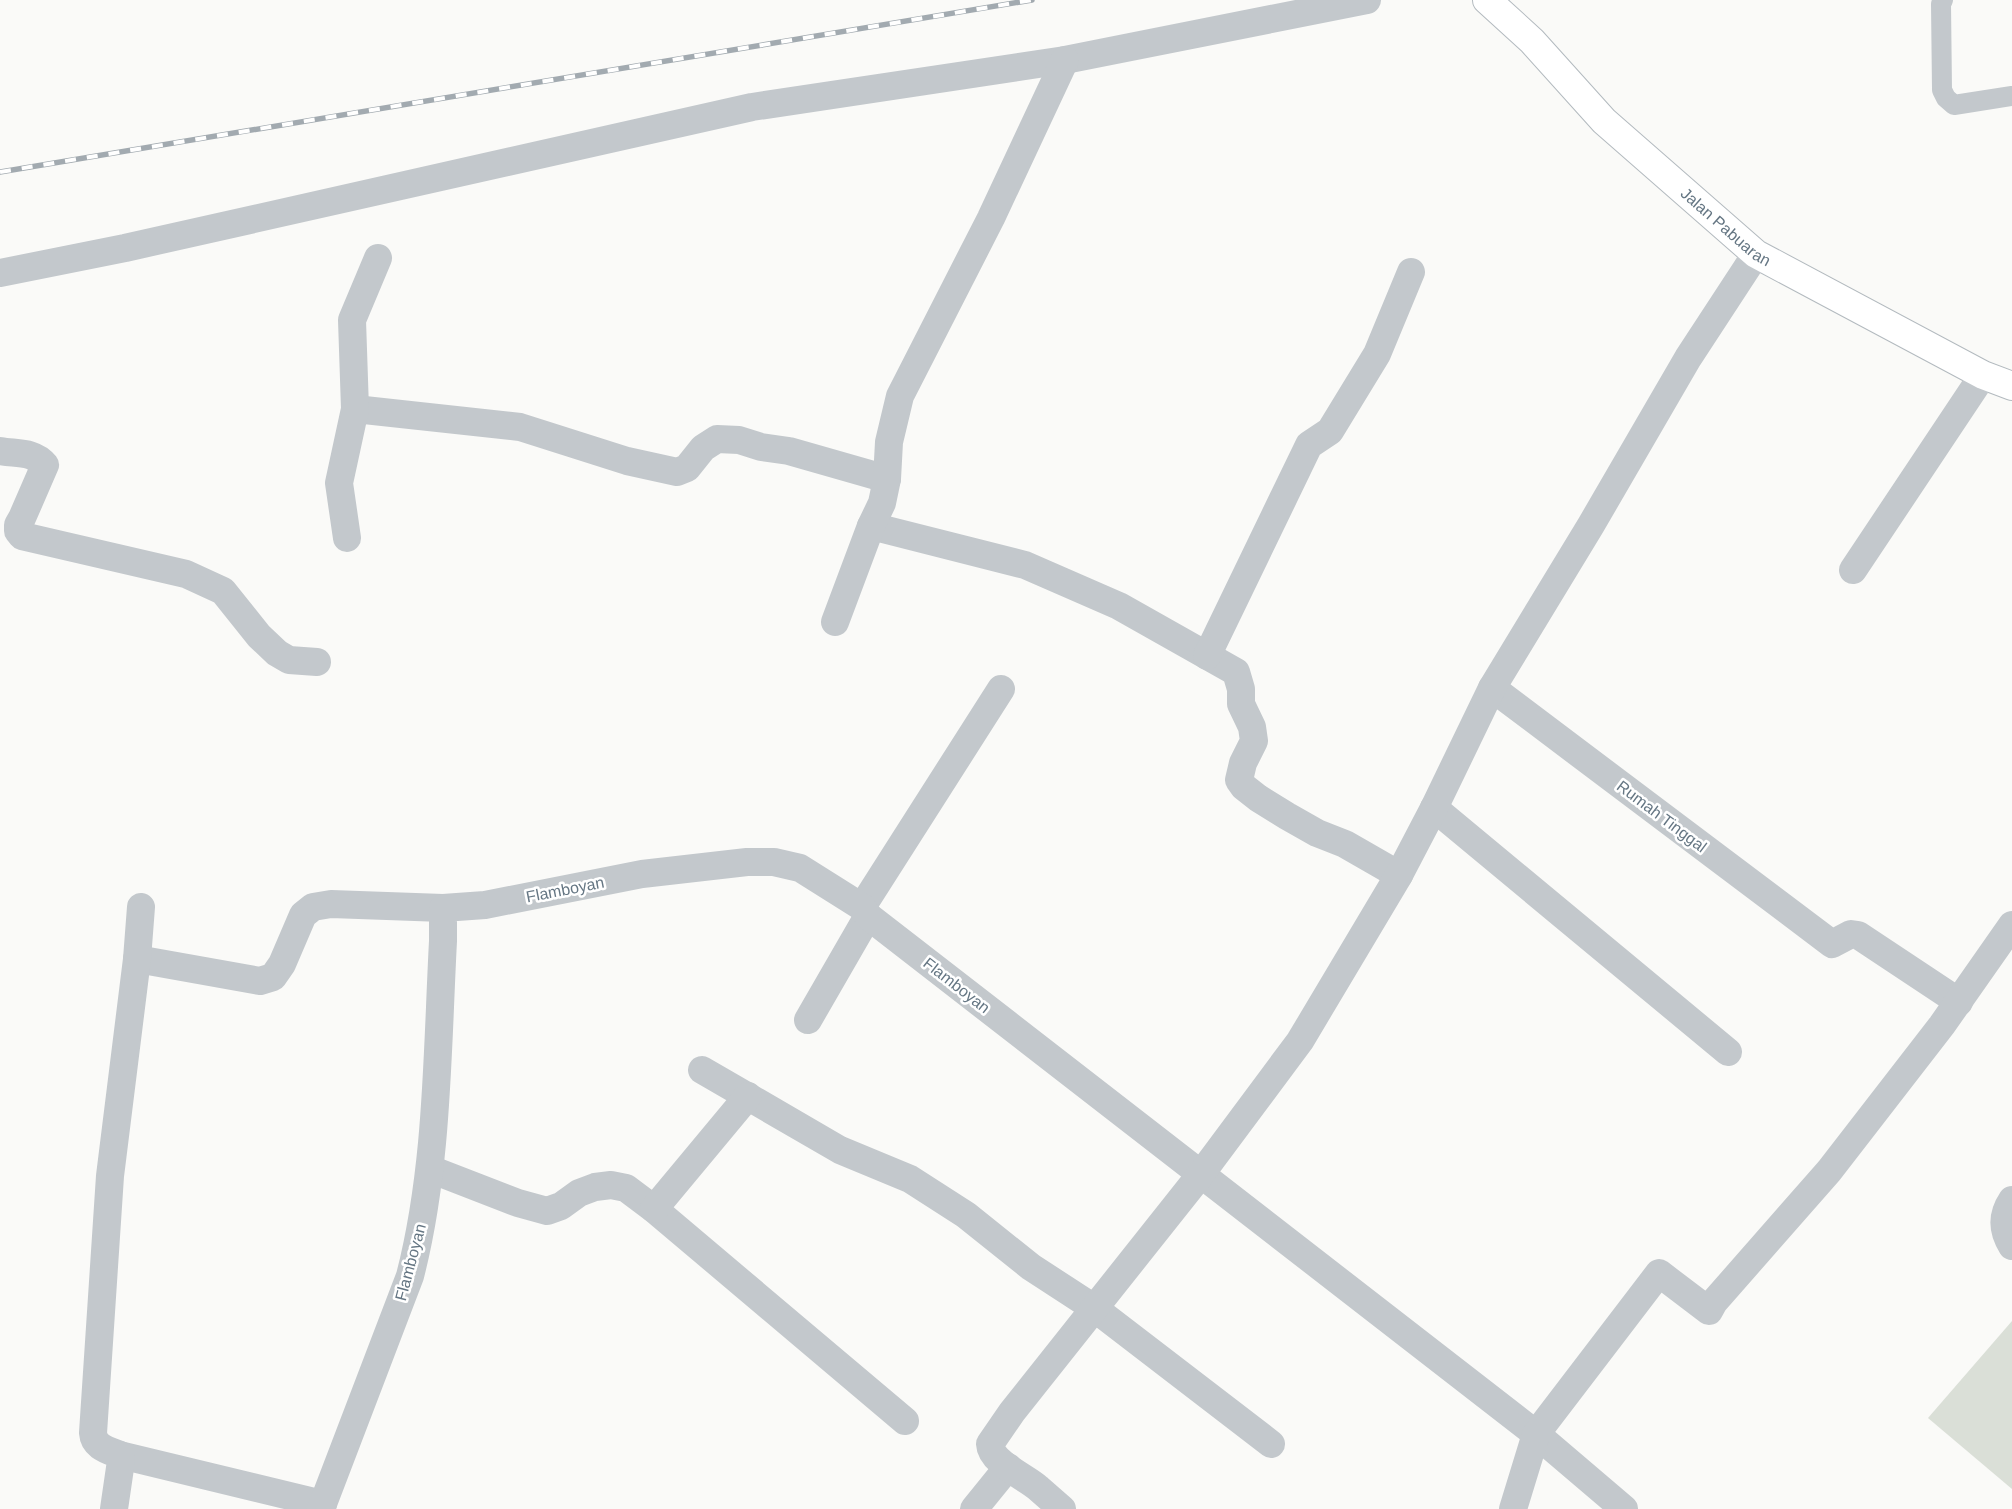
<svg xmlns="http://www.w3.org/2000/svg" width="2012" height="1509" viewBox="0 0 2012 1509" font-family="Arial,sans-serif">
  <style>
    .green { fill: #dadfd7 }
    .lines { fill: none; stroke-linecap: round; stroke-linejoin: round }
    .secondary-casing { stroke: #b3babf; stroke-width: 30 }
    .lane { stroke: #c3c8cc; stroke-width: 20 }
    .street { stroke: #c3c8cc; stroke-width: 28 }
    .secondary { stroke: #fff; stroke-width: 28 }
    .rail-casing { stroke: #a2aab0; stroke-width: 5.5 }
    .rail { stroke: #fff; stroke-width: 4; stroke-dasharray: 11; stroke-linecap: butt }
    .labels { text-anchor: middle; stroke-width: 5; stroke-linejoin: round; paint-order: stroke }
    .street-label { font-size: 16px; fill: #657683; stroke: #fff }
  </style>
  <rect width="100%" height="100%" fill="#fafaf8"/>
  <!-- green -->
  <polygon class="green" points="2012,1321 2012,1489 1928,1418"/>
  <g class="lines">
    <defs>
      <g id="secondary">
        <path id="s1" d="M1487,0l45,41 72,80 152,133 227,121 29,11"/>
      </g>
    </defs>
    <!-- secondary casing -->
    <use href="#secondary" class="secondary-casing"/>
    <!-- lane -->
    <polyline class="lane" points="1943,0 1941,4 1942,90 1946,98 1954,105 2012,96"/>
    <!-- street -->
    <g class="street">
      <polyline points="0,273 125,248 752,107 1065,60 1367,0"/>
      <polyline points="355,409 520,427 627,461 677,472 687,468 703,448 717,439 739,440 761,447 789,451 887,479"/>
      <path d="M0,451c16,3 34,0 45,14l-23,53 -4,7v6l4,5 164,38 37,17 36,45 18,17 12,7 28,2"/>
      <polyline points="871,526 1025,565 1119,606 1236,672 1241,689 1241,704 1252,727 1254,741 1243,763 1239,780 1244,787 1258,798 1287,816 1317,833 1345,844 1399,875"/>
      <polyline points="347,538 339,483 355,409 352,320 378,258"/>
      <polyline points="1853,570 1983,375"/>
      <polyline points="835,622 871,526 882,503 887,479 889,442 900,396 991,218 1065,60"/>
      <polyline points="1207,656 1309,445 1330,431 1377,354 1411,272"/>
      <polyline points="1492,688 1832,944 1851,934 1858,935 1959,1002"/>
      <polyline points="1434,808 1728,1052"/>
      <polyline points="862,907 1001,689"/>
      <polyline points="137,959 260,981 273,977 282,964 303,915 313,907 331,904 443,908"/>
      <polyline points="808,1020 868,916"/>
      <polyline points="702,1070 840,1150 910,1179 966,1215 1031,1267 1094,1308 1271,1444"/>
      <polyline points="430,1169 518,1203 547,1211 561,1206 579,1193 595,1187 611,1185 626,1188 654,1209 905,1421"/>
      <path d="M2012,1200c-10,15 -10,30 0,46"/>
      <polyline points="654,1209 748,1096"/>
      <polyline points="120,1455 323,1504"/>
      <path d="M114,1509l7,-48 -1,-6c-12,-5 -26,-8 -27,-22l17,-257 27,-217 4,-52"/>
      <path d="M321,1509l89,-233c28,-109 27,-223 33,-335v-33l42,-3 157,-31 105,-12h27l26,6 62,39 6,9 668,518 88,75"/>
      <polyline points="974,1509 1008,1467"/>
      <path d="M1062,1509c-8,-7 -16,-14 -24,-21 -12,-11 -47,-25 -48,-44l22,-32 189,-238 99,-133 99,-166 35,-67 58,-120 99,-163 97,-167 68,-104"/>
      <polyline points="1513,1509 1536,1434 1659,1273 1709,1311 1714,1302 1829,1171 1942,1025 2012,925"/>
    </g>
    <!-- secondary -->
    <use href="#secondary" class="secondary"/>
    <defs>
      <polyline id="rail" points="0,172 1032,0"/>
    </defs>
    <!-- rail casing -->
    <use href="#rail" class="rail-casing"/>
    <!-- rail -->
    <use href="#rail" class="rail"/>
  </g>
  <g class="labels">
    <!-- street labels -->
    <g class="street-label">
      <text dy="6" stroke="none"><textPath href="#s1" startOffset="330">Jalan Pabuaran</textPath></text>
      <text transform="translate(1662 816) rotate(37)" y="6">Rumah Tinggal</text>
      <text transform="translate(565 889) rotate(-11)" y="6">Flamboyan</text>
      <text transform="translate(957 985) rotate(38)" y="6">Flamboyan</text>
      <text transform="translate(410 1262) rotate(-75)" y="6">Flamboyan</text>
    </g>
  </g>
</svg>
